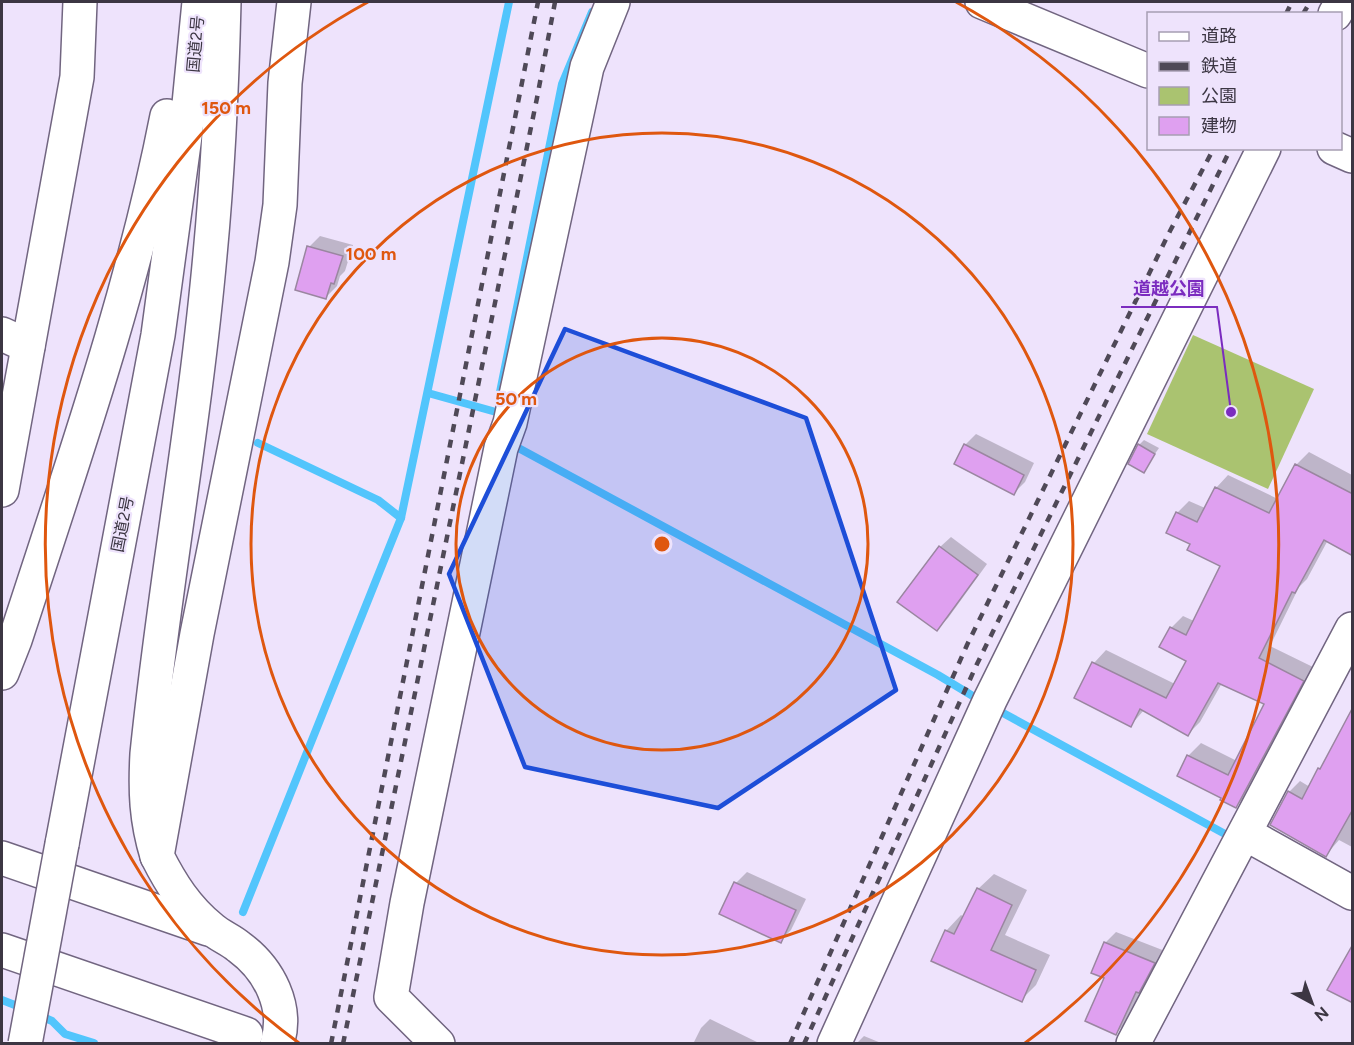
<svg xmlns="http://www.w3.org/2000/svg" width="1354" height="1045" viewBox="0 0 1354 1045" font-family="Figtree,'Noto Sans JP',sans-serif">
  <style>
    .green { fill: #aac370 }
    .shadow { fill: #0003 }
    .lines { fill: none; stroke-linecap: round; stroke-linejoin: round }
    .stream { stroke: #52c5fc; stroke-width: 8 }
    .building { fill: #dfa0f0; stroke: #9a86a0; stroke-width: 1.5 }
    .minor-casing { stroke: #716580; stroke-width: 36 }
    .highway-casing { stroke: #716580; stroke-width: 36 }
    .minor { stroke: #fff; stroke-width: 33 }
    .highway { stroke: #fff; stroke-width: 33 }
    .rail { stroke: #4f4957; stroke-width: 4.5; stroke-dasharray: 8 8; stroke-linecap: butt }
    .highway-bridge-casing { stroke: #716580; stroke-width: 36; stroke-linecap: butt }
    .highway-bridge { stroke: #fff; stroke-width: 33 }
    .marked { fill: #1d4ed8; fill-opacity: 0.2; stroke: #1d4ed8; stroke-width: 4.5; stroke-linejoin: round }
    .ring { fill: none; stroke: #df570f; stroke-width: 3 }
    .labels { text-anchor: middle; stroke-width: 4.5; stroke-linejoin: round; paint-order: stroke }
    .street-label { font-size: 16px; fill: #3c3643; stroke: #eee3fc }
    .centre { fill: #df570f; stroke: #eee3fc; stroke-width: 3 }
    .ring-label { font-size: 18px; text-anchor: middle; font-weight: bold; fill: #df570f; stroke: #eee3fc; stroke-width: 4.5; stroke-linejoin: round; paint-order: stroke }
    .leader { fill: none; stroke: #7b2cbf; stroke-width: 2 }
    .callout-dot { fill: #7b2cbf; stroke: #eee3fc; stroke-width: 2 }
    .callout-label { font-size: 18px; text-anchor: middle; font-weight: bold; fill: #7b2cbf; stroke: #eee3fc; stroke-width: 4.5; stroke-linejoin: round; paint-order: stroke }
  </style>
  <rect width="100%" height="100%" fill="#eee3fc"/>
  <!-- green -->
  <polygon class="green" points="1193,335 1314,389 1268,489 1147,434"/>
  <!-- shadow -->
  <g class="shadow">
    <polygon points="320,236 353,245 345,271 340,276 337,286 326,297 309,247"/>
    <polygon points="976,434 1034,463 1025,482 1014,493 965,445"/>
    <polygon points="1144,440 1159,448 1143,471 1139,445"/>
    <polygon points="1309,452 1352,475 1352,554 1328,540 1307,579 1299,587 1270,646 1315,668 1248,794 1236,806 1223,797 1179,775 1189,755 1201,743 1237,761 1266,704 1222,683 1200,722 1188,734 1144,710 1131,725 1076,698 1094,663 1106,650 1175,684 1189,660 1171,628 1183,616 1194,621 1222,566 1192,544 1177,513 1189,501 1205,508 1216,488 1228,475 1278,499 1296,465"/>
    <polygon points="951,537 987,564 948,618 937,629 940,547"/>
    <polygon points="1352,716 1352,847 1339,840 1326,855 1289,792 1300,781 1310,787"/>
    <polygon points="747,872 806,899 791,930 780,941 721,914 736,883"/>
    <polygon points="994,874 1027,890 1005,935 1050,955 1036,985 1021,1000 933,961 946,931 961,915 964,917 978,889"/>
    <polygon points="1116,932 1165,951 1150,980 1144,985 1127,1022 1116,1033 1105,943"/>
    <polygon points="710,1019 761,1044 693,1044 701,1028"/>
    <polygon points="864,1036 881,1043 881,1044 856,1044"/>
  </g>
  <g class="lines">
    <!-- stream -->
    <g class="stream">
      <polyline points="500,392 562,84 592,12"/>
      <polyline points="428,393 496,412"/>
      <polyline points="258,443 378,500 401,518"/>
      <polyline points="511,444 938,675 981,701"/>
      <polyline points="992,707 1225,834"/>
      <polyline points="243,912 401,518 509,2"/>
      <polyline points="2,1000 25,1009"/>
      <polyline points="36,1014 52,1021 65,1034 94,1043"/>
    </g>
  </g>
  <!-- building -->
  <g class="building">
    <polygon points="307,246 343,256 334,284 331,283 326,299 295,290"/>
    <polygon points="964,444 1024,475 1014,495 954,464"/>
    <polygon points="1138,444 1155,454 1144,473 1128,464"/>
    <polygon points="1295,464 1353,494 1353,556 1324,540 1295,593 1292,592 1259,658 1304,681 1236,808 1220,800 1221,798 1177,776 1187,755 1228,775 1264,704 1218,683 1188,736 1140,709 1131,727 1074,698 1092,662 1166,698 1186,661 1159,647 1170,627 1186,635 1220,566 1187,550 1190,544 1166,533 1176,512 1197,522 1215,487 1269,513"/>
    <polygon points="939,546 978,575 937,631 897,602"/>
    <polygon points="1353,707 1353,809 1326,857 1270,825 1288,791 1302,799 1318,768 1320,769"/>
    <polygon points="734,882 796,910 781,943 719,914"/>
    <polygon points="977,888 1012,905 991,950 1036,970 1022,1002 931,961 945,930 954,934"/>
    <polygon points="1104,942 1155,963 1139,993 1136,992 1116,1035 1085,1021 1104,978 1091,973"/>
    <polygon points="1353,944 1353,1003 1327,990"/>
  </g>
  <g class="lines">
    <defs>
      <g id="minor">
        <polyline points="982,2 1148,71"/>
        <polyline points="1335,14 1342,2"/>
        <polyline points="1334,148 1352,156"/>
        <polyline points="2,334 28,346"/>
        <polyline points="2,490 77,77 80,2"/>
        <polyline points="1246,834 1352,893"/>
        <polyline points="2,858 208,929"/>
        <polyline points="2,950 246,1034"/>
        <path d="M277,1044c12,-37 -8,-75 -38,-97 -8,-7 -19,-11 -27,-18 -25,-20 -41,-45 -55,-73l40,-222 75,-372 8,-57 5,-122 9,-81"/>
        <polyline points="438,1044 391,997 407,903 501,448 510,423 587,67 613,2"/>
        <polyline points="834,1044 990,700 1264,148"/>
        <polyline points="1133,1044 1352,629"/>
      </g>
      <g id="highway">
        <path d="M2,673l13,-33c56,-173 117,-345 152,-524"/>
        <polyline points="62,844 158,335 188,114 199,2"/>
        <path d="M157,856c-11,-36 -12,-65 -10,-102 17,-167 48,-332 63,-499 8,-84 12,-169 14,-253"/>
      </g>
    </defs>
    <!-- minor casing -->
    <use href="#minor" class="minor-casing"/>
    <!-- highway casing -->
    <use href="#highway" class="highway-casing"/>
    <!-- minor -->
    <use href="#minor" class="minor"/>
    <!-- highway -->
    <use href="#highway" class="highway"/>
    <!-- rail -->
    <g class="rail">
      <polyline points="1286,14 1292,2"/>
      <polyline points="1303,14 1310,2"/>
      <polyline points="331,1044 538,2"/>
      <polyline points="343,1044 537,98 555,2"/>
      <polyline points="790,1044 967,645 1170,231 1214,148"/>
      <polyline points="804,1044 977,664 1231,148"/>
    </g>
    <defs>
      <polyline id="highway-bridge" points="25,1044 62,844"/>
    </defs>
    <!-- highway-bridge casing -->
    <use href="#highway-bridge" class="highway-bridge-casing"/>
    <!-- highway-bridge -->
    <use href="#highway-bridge" class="highway-bridge"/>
  </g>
  <!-- marked area -->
  <path class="marked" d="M565,329l241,89 90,272 -178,118 -193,-41 -76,-193z"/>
  <!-- distance rings -->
  <g class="ring">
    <circle cx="662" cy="544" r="206"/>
    <circle cx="662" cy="544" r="411"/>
    <path d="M299 1043A617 617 0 0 1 368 2M956 2A617 617 0 0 1 1025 1043"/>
  </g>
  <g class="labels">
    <!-- street labels -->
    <g class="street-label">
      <text transform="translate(195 44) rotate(-85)" y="6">国道2号</text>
      <text transform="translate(122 524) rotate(-79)" y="6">国道2号</text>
    </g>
  </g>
  <circle cx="662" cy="544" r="9" class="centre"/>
  <g class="ring-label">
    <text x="226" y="114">150 m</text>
    <text x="371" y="260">100 m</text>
    <text x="516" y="405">50 m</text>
  </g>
  <!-- callouts -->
  <path class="leader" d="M1231 412L1217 307H1121"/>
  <circle class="callout-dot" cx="1231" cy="412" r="6"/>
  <g class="callout-label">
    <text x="1169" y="295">道越公園</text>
  </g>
  <!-- border -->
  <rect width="1354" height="1045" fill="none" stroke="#3c3643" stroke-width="6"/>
  <!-- legend -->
  <rect x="1147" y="12" width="195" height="138" fill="#eee3fc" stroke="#a79eb2" stroke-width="1.5"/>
  <rect x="1159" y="32" width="30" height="9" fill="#ffffff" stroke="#a79eb2" stroke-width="1.5"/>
  <text x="1201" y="42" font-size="18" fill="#3c3643">道路</text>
  <rect x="1159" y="62" width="30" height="9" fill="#4f4957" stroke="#a79eb2" stroke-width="1.5"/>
  <text x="1201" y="72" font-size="18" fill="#3c3643">鉄道</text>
  <rect x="1159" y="87" width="30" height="18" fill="#aac370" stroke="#a79eb2" stroke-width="1.5"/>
  <text x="1201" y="102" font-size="18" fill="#3c3643">公園</text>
  <rect x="1159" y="117" width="30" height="18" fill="#dfa0f0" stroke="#a79eb2" stroke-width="1.5"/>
  <text x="1201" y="132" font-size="18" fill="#3c3643">建物</text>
  <!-- north arrow -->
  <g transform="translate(1312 1003) rotate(139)" stroke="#eee3fc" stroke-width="4.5" paint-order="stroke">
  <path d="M0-4.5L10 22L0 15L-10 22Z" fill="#3c3643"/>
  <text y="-9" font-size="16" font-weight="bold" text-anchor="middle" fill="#3c3643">N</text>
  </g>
</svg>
